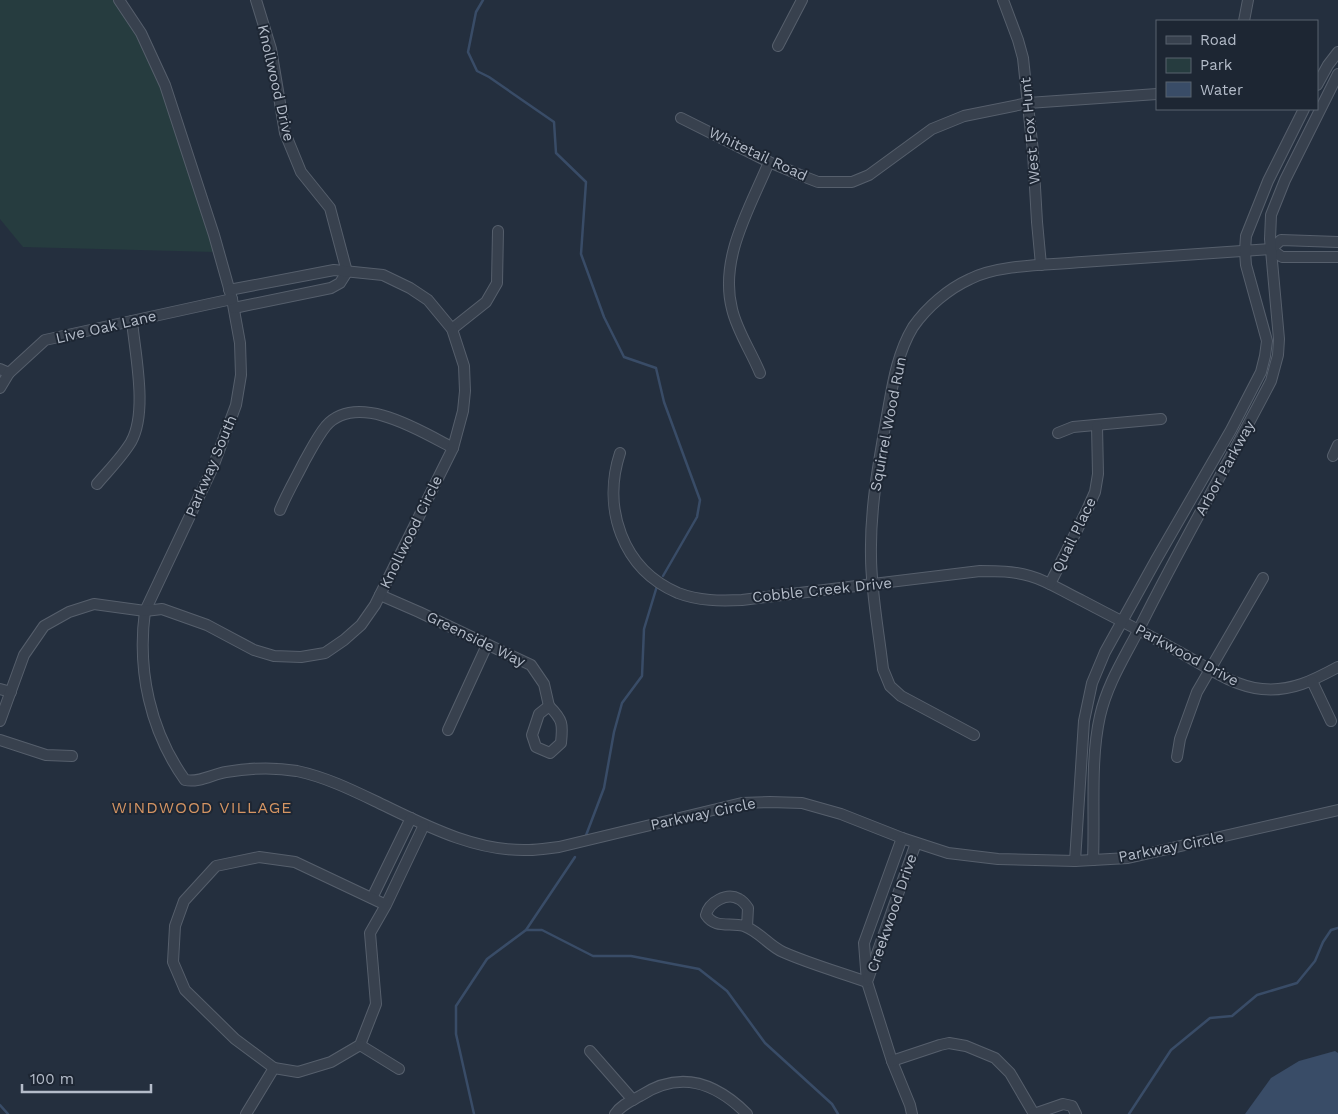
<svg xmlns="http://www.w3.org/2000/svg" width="1338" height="1114" viewBox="0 0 1338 1114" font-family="'Work Sans',sans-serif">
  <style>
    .green { fill: #263c3f }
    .water { fill: #394c67 }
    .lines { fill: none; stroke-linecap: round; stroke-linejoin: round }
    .stream { stroke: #394c67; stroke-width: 2.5 }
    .minor-casing { stroke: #565f6c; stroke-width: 12 }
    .minor { stroke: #38414e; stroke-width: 10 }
    .labels { text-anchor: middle; stroke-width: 4; stroke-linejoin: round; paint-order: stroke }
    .street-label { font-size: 15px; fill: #b4bcc9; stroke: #1d2633 }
    .neighbourhood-label { font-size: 16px; letter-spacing: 1px; fill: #d59563; stroke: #1d2633 }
  </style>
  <rect width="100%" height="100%" fill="#242f3e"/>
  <!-- green -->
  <polygon class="green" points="0,0 118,0 129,14 170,84 185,151 215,252 23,247 0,219"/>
  <!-- water -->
  <polygon class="water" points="1335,1051 1338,1053 1338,1114 1245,1114 1271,1078 1299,1061"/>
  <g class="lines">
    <!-- stream -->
    <g class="stream">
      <polyline points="483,0 476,12 468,52 477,71 489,77 554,122 556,153 586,182 581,254 604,317 624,357 656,368 664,402 700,500 697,517 663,576"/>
      <polyline points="585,838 604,788 614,732 622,703 642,676 644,629 657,586"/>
      <polyline points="526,930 575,857"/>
      <polyline points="0,1105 8,1114"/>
      <polyline points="474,1114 456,1034 456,1006 487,959 526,930 542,930 593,956 631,956 699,969 727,991 765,1043 832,1104 838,1114"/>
      <polyline points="1129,1114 1171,1050 1210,1018 1232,1016 1257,995 1297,983 1315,961 1323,942 1331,930 1338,928"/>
    </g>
    <defs>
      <g id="minor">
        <path d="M119,0l22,33 24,52 49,150 18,64 8,44 1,32 -5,30 -23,62 -68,144c-8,59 5,120 40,169 14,3 28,-6 41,-8 23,-4 48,-5 71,-1 28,6 53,18 78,30 48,23 99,51 154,49 10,0 20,-2 30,-3l183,-44 28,-1 32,1 39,11 61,24 46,15 50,6 77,2 53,-3 210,-48"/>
        <polyline points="256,0 271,49 285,133 301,172 330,208 347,272"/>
        <polyline points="1003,0 1018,40 1023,58 1033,152 1037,222 1041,265"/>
        <polyline points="1244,21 1248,0"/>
        <polyline points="778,46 802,0"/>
        <polyline points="1317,85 1328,65 1338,52"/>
        <polyline points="681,118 769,162 805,177 818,182 852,182 869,175 932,129 964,116 1028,103 1157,94"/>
        <polyline points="1271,249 1282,257 1338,257"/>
        <polyline points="234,308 331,288 340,283 347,272"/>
        <polyline points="452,329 486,302 497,283 498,231"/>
        <polyline points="0,369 9,373"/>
        <path d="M760,373c-9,-22 -23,-42 -28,-64 -13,-51 18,-101 37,-147"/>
        <polyline points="0,388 9,373 45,340 232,299"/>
        <polyline points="1058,433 1073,427 1161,419"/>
        <path d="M620,453c-18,55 2,116 58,140 21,8 42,8 64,7l238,-29c17,0 33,0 50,5 18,5 34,16 51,24 34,18 68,35 102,54 25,14 50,32 79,35 29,3 52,-9 76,-22"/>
        <polyline points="1333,456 1338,445"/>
        <path d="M97,484c11,-13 25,-27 34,-42 17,-30 4,-88 1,-121"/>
        <path d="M280,510c7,-17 16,-32 24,-48 7,-12 13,-25 22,-36 31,-35 95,5 127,22"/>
        <polyline points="1050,584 1087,510 1095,492 1098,474 1097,426"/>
        <polyline points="380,595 419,612 531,665 544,684 549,706"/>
        <polyline points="1312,681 1331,721"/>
        <polyline points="0,689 11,692"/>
        <path d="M549,706c14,14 14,18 12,37l-11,10 -14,-6 -4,-12 7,-21z"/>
        <polyline points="0,721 24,655 44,626 69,612 94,604 145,611 162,609 207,625 254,650 274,656 301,657 325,653 344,640 361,625 375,605 453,448 463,411 465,391 464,366 452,329 428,300 410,288 383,275 334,270 229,290"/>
        <polyline points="448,730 487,645"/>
        <path d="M974,735l-73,-39 -11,-10 -7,-17c-4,-36 -12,-77 -12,-113 -1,-46 7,-90 15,-135 6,-32 10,-66 27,-94 14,-20 35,-38 57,-48 29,-15 80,-14 112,-17 63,-4 126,-9 189,-13l10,-9 57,2"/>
        <polyline points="0,740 46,755 72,756"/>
        <polyline points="1177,757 1180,739 1197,692 1263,578"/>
        <polyline points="902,838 864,943 867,982 892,1061 910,1105 912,1114"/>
        <path d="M1093,860c2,-46 -3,-100 7,-144 8,-35 27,-62 42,-93 41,-82 87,-161 129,-242l7,-26 1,-16 -9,-100 1,-24 14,-35 53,-106"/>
        <polyline points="1075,861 1084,721 1092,683 1105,652 1156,560 1231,430 1261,372 1265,356 1267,341 1246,265 1245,251 1246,236 1268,181 1304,109"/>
        <polyline points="372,898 411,818"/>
        <polyline points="386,905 295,862 259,857 216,866 184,901 175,926 173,962 185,990 235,1039 274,1068 298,1072 331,1062 360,1045 376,1004 370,933 386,905 424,825"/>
        <path d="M747,927l1,-19c-2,-3 -5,-7 -9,-9 -12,-7 -30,3 -33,16 9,14 24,7 38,11 15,5 25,20 39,26 27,12 56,20 84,30"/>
        <polyline points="868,979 916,843"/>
        <polyline points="360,1045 399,1069"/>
        <polyline points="590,1051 633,1100"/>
        <polyline points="892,1061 940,1045 949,1043 966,1046 995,1058 1010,1073 1034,1114"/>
        <polyline points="246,1114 274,1068"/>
        <path d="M615,1114c6,-9 16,-13 25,-18 40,-26 75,-14 107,18"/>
        <polyline points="1034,1114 1063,1104 1072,1106 1076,1114"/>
      </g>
    </defs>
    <!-- minor casing -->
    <use href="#minor" class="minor-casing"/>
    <!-- minor -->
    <use href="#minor" class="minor"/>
  </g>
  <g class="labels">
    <!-- street labels -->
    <g class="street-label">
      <text transform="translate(276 83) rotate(77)" y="5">Knollwood Drive</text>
      <text transform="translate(1030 131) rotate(-95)" y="5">West Fox Hunt</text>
      <text transform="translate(758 154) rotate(25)" y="5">Whitetail Road</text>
      <text transform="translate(106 327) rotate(-13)" y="5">Live Oak Lane</text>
      <text transform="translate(888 424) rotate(-79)" y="5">Squirrel Wood Run</text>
      <text transform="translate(211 466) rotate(-67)" y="5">Parkway South</text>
      <text transform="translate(1225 468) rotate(-61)" y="5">Arbor Parkway</text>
      <text transform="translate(411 532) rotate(-64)" y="5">Knollwood Circle</text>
      <text transform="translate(1074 535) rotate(-64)" y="5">Quail Place</text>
      <text transform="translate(822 590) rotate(-6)" y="5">Cobble Creek Drive</text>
      <text transform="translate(476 639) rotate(26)" y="5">Greenside Way</text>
      <text transform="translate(1187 655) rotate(28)" y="5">Parkwood Drive</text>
      <text transform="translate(703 814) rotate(-12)" y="5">Parkway Circle</text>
      <text transform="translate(1171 847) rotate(-11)" y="5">Parkway Circle</text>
      <text transform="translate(892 913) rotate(-71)" y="5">Creekwood Drive</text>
    </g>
    <!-- neighbourhood labels -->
    <g class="neighbourhood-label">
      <text x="202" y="813">WINDWOOD VILLAGE</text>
    </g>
  </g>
  <!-- legend -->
  <rect x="1156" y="20" width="162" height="90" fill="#1d2633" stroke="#59626f"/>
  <rect x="1166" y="36" width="25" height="8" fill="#38414e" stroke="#59626f"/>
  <text x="1200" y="45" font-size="15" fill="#b4bcc9">Road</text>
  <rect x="1166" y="58" width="25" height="15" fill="#263c3f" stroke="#59626f"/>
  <text x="1200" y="70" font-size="15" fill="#b4bcc9">Park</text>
  <rect x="1166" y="82" width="25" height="15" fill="#394c67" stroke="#59626f"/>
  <text x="1200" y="95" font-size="15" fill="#b4bcc9">Water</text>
  <!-- scale -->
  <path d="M22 1084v8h129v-8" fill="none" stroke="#b4bcc9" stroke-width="2.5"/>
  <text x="30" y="1084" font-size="15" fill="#b4bcc9" stroke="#1d2633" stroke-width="4" paint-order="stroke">100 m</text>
</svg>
